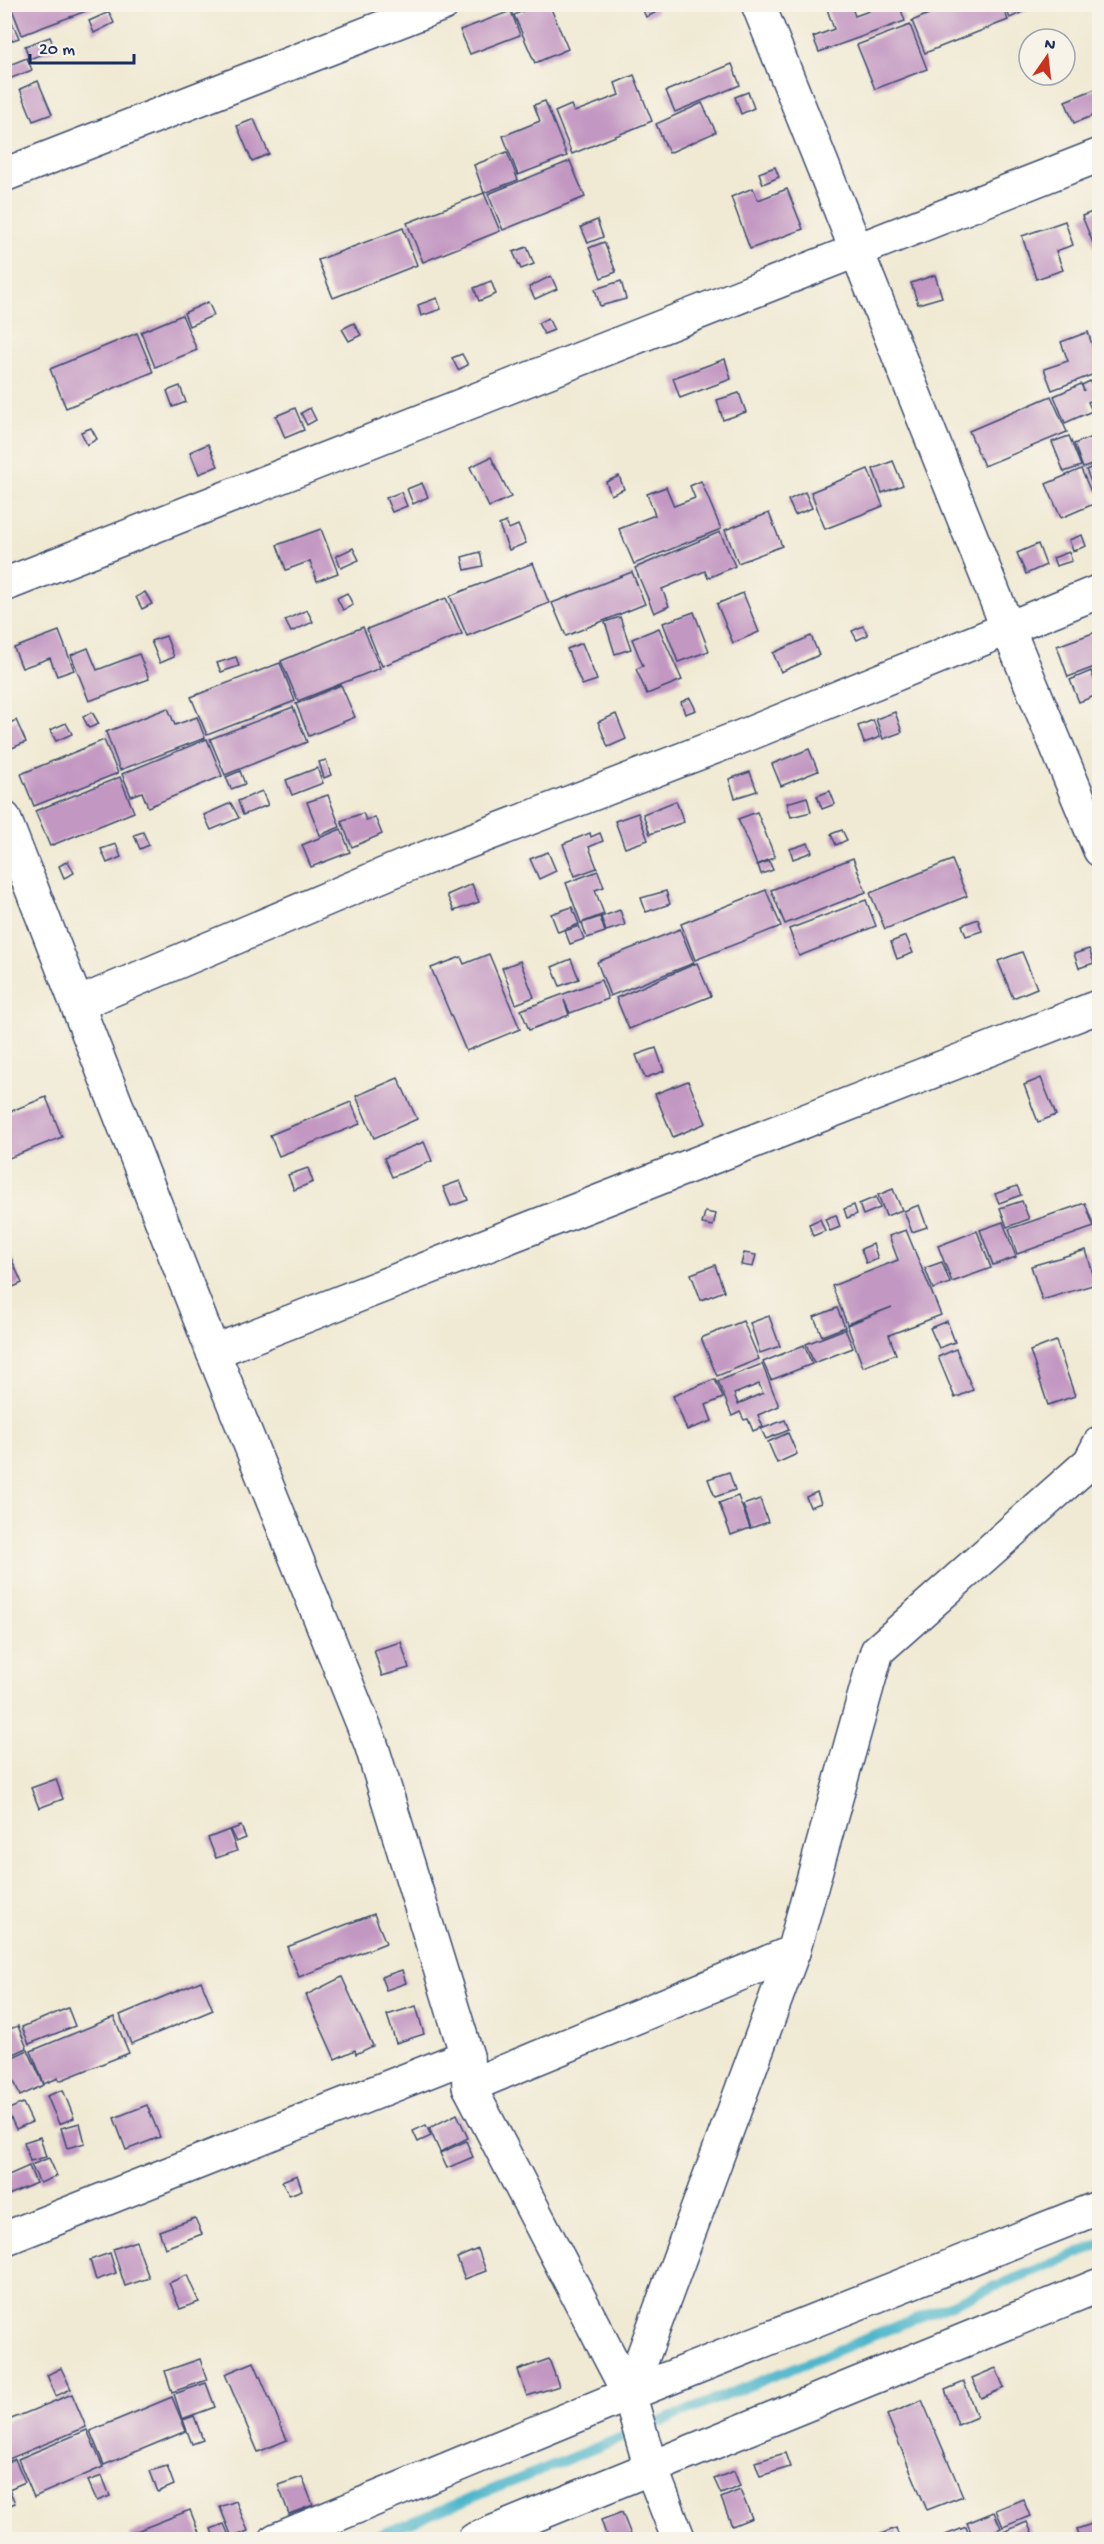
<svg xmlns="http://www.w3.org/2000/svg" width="1104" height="2544" viewBox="0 0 1104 2544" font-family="'Gochi Hand',sans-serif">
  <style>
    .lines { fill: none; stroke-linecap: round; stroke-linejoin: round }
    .stream { stroke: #4db6cb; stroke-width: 10 }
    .building { fill: #c297c2; fill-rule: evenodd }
    .minor-casing { stroke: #3b4b70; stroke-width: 36 }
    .minor { stroke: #fff; stroke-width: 33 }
  </style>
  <rect width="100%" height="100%" fill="#f7f3e8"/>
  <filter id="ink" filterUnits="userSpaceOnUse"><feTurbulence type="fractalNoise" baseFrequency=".0167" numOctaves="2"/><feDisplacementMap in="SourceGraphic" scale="12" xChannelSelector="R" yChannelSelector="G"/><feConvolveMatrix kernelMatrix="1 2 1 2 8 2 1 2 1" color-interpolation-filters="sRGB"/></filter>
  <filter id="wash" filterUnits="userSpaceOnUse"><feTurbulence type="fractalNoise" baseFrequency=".008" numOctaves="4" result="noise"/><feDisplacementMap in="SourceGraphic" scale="24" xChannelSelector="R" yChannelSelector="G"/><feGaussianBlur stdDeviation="1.35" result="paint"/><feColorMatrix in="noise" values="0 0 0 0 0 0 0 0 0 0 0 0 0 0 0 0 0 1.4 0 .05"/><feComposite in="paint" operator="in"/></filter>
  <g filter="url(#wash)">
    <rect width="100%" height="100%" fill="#f0ead4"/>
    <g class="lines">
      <!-- stream -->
      <polyline class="stream" points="368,2540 1100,2244"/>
    </g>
    <g id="blocks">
      <!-- building -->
      <g class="building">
        <polygon points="4,4 19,38 4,43"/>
        <polygon points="10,4 102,4 102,5 22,35"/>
        <polygon points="538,4 549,4 568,49 535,63 514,15"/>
        <polygon points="640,4 654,4 657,12 646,17"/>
        <polygon points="867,4 899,4 905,21 819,52 813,37 834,29 827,9 840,5 851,5 855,16 869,11"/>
        <polygon points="952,4 1002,4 1008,20 925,53 912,21"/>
        <polygon points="1004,4 1039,4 1010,18"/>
        <polygon points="511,11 520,35 470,54 460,30"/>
        <polygon points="109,12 114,23 94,33 89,21"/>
        <polygon points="910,25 927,69 875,89 857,45"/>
        <polygon points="50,37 55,50 29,59 25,46"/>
        <polygon points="27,58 32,70 4,81 4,67"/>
        <polygon points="732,64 740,85 675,112 666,91"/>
        <polygon points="634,75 652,121 572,154 555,112 571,105 574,112 619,95 615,83"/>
        <polygon points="38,81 52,114 33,121 20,89"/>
        <polygon points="1100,87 1100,113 1074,123 1065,101"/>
        <polygon points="748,92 754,108 741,114 735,97"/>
        <polygon points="545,101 567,156 518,175 503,136 540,121 534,105"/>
        <polygon points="702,103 716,132 669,153 656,124"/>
        <polygon points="254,119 269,154 252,161 237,126"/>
        <polygon points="507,152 518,180 484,193 474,165"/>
        <polygon points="570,161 585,197 503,230 488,194"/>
        <polygon points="775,167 779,177 763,184 759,173"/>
        <polygon points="753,188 758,200 787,189 803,229 750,249 731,197"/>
        <polygon points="484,193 500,231 423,262 407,223"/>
        <polygon points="1100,209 1100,258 1099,258 1082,216"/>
        <polygon points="597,220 603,237 588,243 581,227"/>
        <polygon points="1065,221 1073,245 1056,251 1063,270 1036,279 1022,236"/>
        <polygon points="403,228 417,265 333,298 318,260"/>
        <polygon points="604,242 616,272 601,278 589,248"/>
        <polygon points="527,247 534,264 521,269 513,252"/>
        <polygon points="935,275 942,297 918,304 911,283"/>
        <polygon points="551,276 557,289 535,299 529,287"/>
        <polygon points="491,281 496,294 479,301 474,288"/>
        <polygon points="621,281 626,299 600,306 595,289"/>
        <polygon points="437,298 441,309 421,316 418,305"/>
        <polygon points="208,302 214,315 189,326 184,313"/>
        <polygon points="182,315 197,350 155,367 141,332"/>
        <polygon points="548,318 554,330 544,334 538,323"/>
        <polygon points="354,323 361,335 349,341 342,329"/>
        <polygon points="1088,332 1093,348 1100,345 1100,372 1052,390 1044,369 1068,361 1061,342"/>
        <polygon points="137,333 153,372 66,408 50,369"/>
        <polygon points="462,354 468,365 458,370 452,358"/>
        <polygon points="725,359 731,379 680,398 673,378"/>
        <polygon points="1100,378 1100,400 1091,382"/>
        <polygon points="1090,381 1098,398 1088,402 1092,411 1065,423 1054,396 1081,384 1084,391 1082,385"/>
        <polygon points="180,386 186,402 173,407 167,391"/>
        <polygon points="739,393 746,412 723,420 717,400"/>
        <polygon points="1051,396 1067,432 984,466 969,431"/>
        <polygon points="295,408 304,430 285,438 276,416"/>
        <polygon points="310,408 316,420 307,425 301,413"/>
        <polygon points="91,428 97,439 87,445 81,432"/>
        <polygon points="1097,435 1100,442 1100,462 1083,468 1074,444"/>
        <polygon points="1069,436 1081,466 1064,472 1052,442"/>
        <polygon points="208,444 218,466 199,474 190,452"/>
        <polygon points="491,457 511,497 489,507 470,467"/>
        <polygon points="893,461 903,485 882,493 873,469"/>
        <polygon points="1100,464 1100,491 1095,492 1086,470"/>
        <polygon points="868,469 883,506 825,529 811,492"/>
        <polygon points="1081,469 1096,503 1061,518 1046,484"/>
        <polygon points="619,476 624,489 611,495 606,482"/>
        <polygon points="701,481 721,529 634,564 619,529 655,515 647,494 666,487 674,506 695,498 690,486"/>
        <polygon points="422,483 428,497 413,504 407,489"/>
        <polygon points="401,492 407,506 392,512 386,498"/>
        <polygon points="805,492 812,508 795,515 788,500"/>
        <polygon points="769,513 782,546 738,563 725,530"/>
        <polygon points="506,522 509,529 518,525 526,543 509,550 499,525"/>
        <polygon points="321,529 338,573 317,581 310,561 286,570 277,545"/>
        <polygon points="720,532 735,566 708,578 705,571 662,589 669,606 654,613 635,568"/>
        <polygon points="1082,535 1086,546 1073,551 1069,540"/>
        <polygon points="1038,544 1046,565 1026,574 1017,553"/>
        <polygon points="353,548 359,560 341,568 336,556"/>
        <polygon points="480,552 483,566 465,570 462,557"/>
        <polygon points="1069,552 1072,561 1056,566 1053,558"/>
        <polygon points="533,563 549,603 467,636 450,596"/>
        <polygon points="632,572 645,604 566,636 552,603"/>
        <polygon points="145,592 152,604 142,609 136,597"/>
        <polygon points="347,593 353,605 343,610 337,598"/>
        <polygon points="743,593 759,632 733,643 717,604"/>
        <polygon points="446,598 462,634 382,666 367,629"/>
        <polygon points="307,610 313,622 291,632 285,620"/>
        <polygon points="694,612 709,651 678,662 663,623"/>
        <polygon points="620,617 631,649 615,654 605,622"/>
        <polygon points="863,626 868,635 857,640 852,631"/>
        <polygon points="363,627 380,668 298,701 281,661"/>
        <polygon points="659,628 682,680 647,694 636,669 643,666 632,639"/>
        <polygon points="59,631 74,670 57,676 50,658 22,668 14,648"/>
        <polygon points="1096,632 1100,641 1100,665 1068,677 1057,646"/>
        <polygon points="166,636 174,657 160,663 151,641"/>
        <polygon points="811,636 819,655 781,672 773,653"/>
        <polygon points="582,643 597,680 582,685 567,649"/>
        <polygon points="88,648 97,670 139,654 149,679 89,701 71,655"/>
        <polygon points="236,657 239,666 221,672 217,663"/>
        <polygon points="280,663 295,701 207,735 191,697"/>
        <polygon points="1091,671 1100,694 1079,702 1070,680"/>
        <polygon points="341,685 355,717 309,736 296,704"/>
        <polygon points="690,698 696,710 685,714 681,702"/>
        <polygon points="293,707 307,742 225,775 210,739"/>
        <polygon points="168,708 175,725 197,717 205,738 120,770 106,732"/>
        <polygon points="92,712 99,724 89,728 83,717"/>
        <polygon points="895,712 902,732 883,739 876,719"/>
        <polygon points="616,714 626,739 608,747 598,722"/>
        <polygon points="16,720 26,742 12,748 4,733 4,726"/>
        <polygon points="873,720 880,737 864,743 858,726"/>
        <polygon points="66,723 72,734 56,741 50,730"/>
        <polygon points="207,739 222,776 148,807 142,792 131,796 122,774"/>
        <polygon points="104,740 118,773 34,806 21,774"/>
        <polygon points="809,749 818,771 781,786 772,764"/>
        <polygon points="326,760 331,775 324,778 319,762"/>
        <polygon points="317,768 323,783 292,795 286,780"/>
        <polygon points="240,771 245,784 231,789 226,777"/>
        <polygon points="750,772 757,791 735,798 729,779"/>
        <polygon points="120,777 134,812 50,846 35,811"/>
        <polygon points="262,791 268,805 243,815 238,801"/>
        <polygon points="830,791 835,804 822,809 817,796"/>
        <polygon points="328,795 340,827 320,835 307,802"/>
        <polygon points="807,797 811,812 791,817 787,803"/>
        <polygon points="676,801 684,822 650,834 643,814"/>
        <polygon points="231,803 239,818 211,830 204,815"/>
        <polygon points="757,812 775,857 757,865 738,819"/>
        <polygon points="363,813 366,820 375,817 382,834 352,847 341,821"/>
        <polygon points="638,813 648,840 625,848 615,821"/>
        <polygon points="341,829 350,852 311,867 302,845"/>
        <polygon points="842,830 847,840 836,845 831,834"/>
        <polygon points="143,832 149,845 140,849 134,835"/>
        <polygon points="590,833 591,837 600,833 603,841 589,847 597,868 575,876 563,844"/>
        <polygon points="808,843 812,852 793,859 790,849"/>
        <polygon points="116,844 121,857 107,863 101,849"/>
        <polygon points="548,852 556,871 539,879 530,859"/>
        <polygon points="853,858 866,892 785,924 771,890"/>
        <polygon points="952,860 967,896 885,929 870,893"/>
        <polygon points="68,861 74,873 64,878 59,866"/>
        <polygon points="769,861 773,870 761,874 758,865"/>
        <polygon points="598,871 604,887 595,890 604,914 581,923 566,883"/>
        <polygon points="472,884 479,902 454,911 447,895"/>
        <polygon points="766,890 781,926 695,960 681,924"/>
        <polygon points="666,891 670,904 646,912 641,898"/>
        <polygon points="866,900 876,926 799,956 789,929"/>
        <polygon points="572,907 579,924 558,932 551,914"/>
        <polygon points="620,910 625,925 606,931 601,917"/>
        <polygon points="600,917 605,932 587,938 582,923"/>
        <polygon points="978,919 982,931 966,936 962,925"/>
        <polygon points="579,926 584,939 570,944 565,931"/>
        <polygon points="680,929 694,963 610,996 597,962"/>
        <polygon points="906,936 913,953 897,959 891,942"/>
        <polygon points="1089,949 1094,963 1079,968 1074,954"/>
        <polygon points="1022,952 1037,988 1013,998 998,961"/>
        <polygon points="489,954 520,1029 466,1051 431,968 461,957 464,964"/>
        <polygon points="571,959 579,979 560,986 552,967"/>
        <polygon points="520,961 534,997 516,1004 502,968"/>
        <polygon points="697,963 711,996 629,1029 616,998"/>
        <polygon points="601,980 608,999 570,1013 564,1000 569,1015 529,1030 521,1010"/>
        <polygon points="656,1048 664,1071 645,1078 636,1055"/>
        <polygon points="398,1078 417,1119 374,1138 356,1096"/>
        <polygon points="1041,1078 1056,1115 1038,1122 1024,1085"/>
        <polygon points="688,1081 706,1123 673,1137 655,1094"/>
        <polygon points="46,1097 62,1137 4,1160 4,1114"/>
        <polygon points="351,1102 360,1124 279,1156 270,1135"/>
        <polygon points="424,1142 432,1161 392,1177 384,1158"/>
        <polygon points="308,1168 313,1182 294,1190 288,1175"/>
        <polygon points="460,1181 468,1200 451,1206 443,1187"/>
        <polygon points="1017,1186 1021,1195 999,1203 995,1194"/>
        <polygon points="893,1189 902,1210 886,1216 878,1195"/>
        <polygon points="876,1197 880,1208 863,1215 859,1204"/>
        <polygon points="1022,1201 1029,1219 1007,1227 1000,1208"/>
        <polygon points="1085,1203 1094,1227 1017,1254 1009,1229"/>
        <polygon points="854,1205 857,1214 847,1218 844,1209"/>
        <polygon points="919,1205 927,1227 912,1232 904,1211"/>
        <polygon points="705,1212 716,1214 713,1226 702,1224"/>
        <polygon points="836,1215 840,1227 830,1231 825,1219"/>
        <polygon points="820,1219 825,1231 813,1236 809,1224"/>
        <polygon points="1003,1222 1016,1257 993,1265 980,1230"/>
        <polygon points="906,1230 941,1315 889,1335 896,1354 863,1367 847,1325 892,1307 847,1324 832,1286 898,1260 889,1236"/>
        <polygon points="977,1231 991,1268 952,1282 938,1246"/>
        <polygon points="4,1242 22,1283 4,1291"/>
        <polygon points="873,1244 878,1259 866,1263 861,1249"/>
        <polygon points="1086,1250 1096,1284 1042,1300 1031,1266"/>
        <polygon points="744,1253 756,1255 753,1267 741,1265"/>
        <polygon points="942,1262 950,1283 933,1289 925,1268"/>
        <polygon points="715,1265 724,1291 701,1300 691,1274"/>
        <polygon points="837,1308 845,1327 822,1336 814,1317"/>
        <polygon points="769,1316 780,1346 760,1353 750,1323"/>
        <polygon points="743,1321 759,1359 717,1376 701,1338"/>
        <polygon points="947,1321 955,1342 939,1348 930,1328"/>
        <polygon points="845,1329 853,1348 814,1363 806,1344"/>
        <polygon points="1056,1341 1075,1396 1048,1405 1030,1351"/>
        <polygon points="804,1345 812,1364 771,1380 763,1362"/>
        <polygon points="956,1349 973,1390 955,1398 938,1357"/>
        <path d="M762,1364l17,42 -21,9 5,12 -10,4 -5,-12 -4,1 -4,-8 -8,4 -14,-35zM759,1384l4,9 -25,11 -4,-10z"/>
        <polygon points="715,1379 723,1398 706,1405 712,1421 687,1430 673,1396"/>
        <polygon points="785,1420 789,1430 766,1439 761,1429"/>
        <polygon points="788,1433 797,1454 777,1463 768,1442"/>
        <polygon points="729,1472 735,1490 715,1497 708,1479"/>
        <polygon points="817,1492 821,1503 810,1507 806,1497"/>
        <polygon points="738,1496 750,1528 731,1535 719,1503"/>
        <polygon points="760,1499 768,1522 751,1528 743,1505"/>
        <polygon points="401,1642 409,1668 382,1676 374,1650"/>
        <polygon points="56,1779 63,1799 39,1808 31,1788"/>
        <polygon points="241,1826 246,1838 236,1842 230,1830"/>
        <polygon points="229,1830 237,1851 216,1858 208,1838"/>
        <polygon points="374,1914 386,1943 299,1977 287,1947"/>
        <polygon points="402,1970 406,1983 386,1990 381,1977"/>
        <polygon points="342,1977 373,2046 356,2054 355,2050 335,2059 306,1995"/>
        <polygon points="201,1981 213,2010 131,2044 120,2015"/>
        <polygon points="416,2006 424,2034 396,2043 387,2015"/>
        <polygon points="68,2008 75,2026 29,2044 22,2027"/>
        <polygon points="114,2017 129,2053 59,2081 58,2078 44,2084 31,2051"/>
        <polygon points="18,2026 27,2048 7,2057 4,2051 4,2031"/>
        <polygon points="28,2050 44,2085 20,2096 6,2060"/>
        <polygon points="63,2090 74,2118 59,2124 47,2096"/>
        <polygon points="23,2103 32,2122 16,2129 7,2110"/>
        <polygon points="147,2105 160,2137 126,2150 114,2118"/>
        <polygon points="457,2114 468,2138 440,2152 429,2128"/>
        <polygon points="80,2123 85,2143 67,2148 61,2128"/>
        <polygon points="426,2125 431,2136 418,2142 413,2131"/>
        <polygon points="40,2137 46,2157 30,2161 24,2142"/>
        <polygon points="466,2141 473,2157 447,2168 440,2153"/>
        <polygon points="49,2158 57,2176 40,2183 31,2165"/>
        <polygon points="29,2166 36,2183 4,2197 4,2177"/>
        <polygon points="297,2175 302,2190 289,2195 282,2181"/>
        <polygon points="195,2218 202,2234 165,2248 159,2231"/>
        <polygon points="136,2241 149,2278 125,2286 113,2249"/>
        <polygon points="478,2249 486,2271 465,2279 457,2258"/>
        <polygon points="110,2253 116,2273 96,2280 90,2260"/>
        <polygon points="187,2275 199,2302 180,2309 169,2283"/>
        <polygon points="200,2359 207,2380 172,2392 165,2371"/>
        <polygon points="549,2359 559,2386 527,2396 518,2370"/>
        <polygon points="254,2362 287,2440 258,2452 225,2374"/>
        <polygon points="61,2368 71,2389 56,2396 47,2375"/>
        <polygon points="996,2368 1004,2388 981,2398 972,2378"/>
        <polygon points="964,2382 977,2417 958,2425 945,2390"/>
        <polygon points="206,2383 215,2407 182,2419 174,2394"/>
        <polygon points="72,2394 86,2427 4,2461 4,2422"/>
        <polygon points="172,2397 186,2431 104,2465 90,2431"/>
        <polygon points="922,2400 963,2496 927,2510 887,2415"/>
        <polygon points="194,2416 203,2440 192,2444 183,2420"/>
        <polygon points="87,2430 103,2467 34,2497 18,2459"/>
        <polygon points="785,2453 790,2467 760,2476 755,2462"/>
        <polygon points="15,2459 25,2482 9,2489 15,2503 4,2508 4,2463"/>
        <polygon points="167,2466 174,2485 158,2492 150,2471"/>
        <polygon points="734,2471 740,2486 721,2494 714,2479"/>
        <polygon points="102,2476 110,2496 97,2501 88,2481"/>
        <polygon points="302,2477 313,2505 289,2514 278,2485"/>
        <polygon points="740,2490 752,2518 732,2526 721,2498"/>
        <polygon points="1023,2499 1030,2516 1003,2527 996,2510"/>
        <polygon points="236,2501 248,2531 232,2537 220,2507"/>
        <polygon points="190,2510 202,2540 131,2540 129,2534"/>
        <polygon points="622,2512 633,2540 608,2540 601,2520"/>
        <polygon points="994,2512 1001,2528 974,2539 967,2523"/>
        <polygon points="1100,2521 1100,2540 1081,2540 1077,2529"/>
        <polygon points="1027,2522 1035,2540 987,2540 987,2539"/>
        <polygon points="224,2524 231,2540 215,2540 211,2529"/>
        <polygon points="966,2527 971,2540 935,2540 935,2539"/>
        <polygon points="896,2528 900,2540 868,2540 868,2539"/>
      </g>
    </g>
  </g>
  <g filter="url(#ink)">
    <use href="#blocks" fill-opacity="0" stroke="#3b4b70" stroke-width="1.5"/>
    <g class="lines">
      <defs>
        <g id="minor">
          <polyline points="758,4 1008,629 1100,850"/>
          <polyline points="4,175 443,4"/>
          <polyline points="4,585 1100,155"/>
          <polyline points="4,818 213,1352 371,1744 467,2056 469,2086 629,2394 651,2468 679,2540"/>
          <polyline points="78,1004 402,867 751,733 1100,591"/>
          <polyline points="213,1352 1100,1006"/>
          <polyline points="469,2086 793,1952"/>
          <polyline points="4,2239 467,2056"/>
          <polyline points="629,2394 793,1952 877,1651 1090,1462 1100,1443"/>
          <polyline points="276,2540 629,2394 1100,2207"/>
          <polyline points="474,2540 1100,2285"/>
        </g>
      </defs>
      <!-- minor casing -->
      <use href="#minor" class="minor-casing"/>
      <!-- minor -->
      <use href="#minor" class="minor"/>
    </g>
  </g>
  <!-- margin -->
  <rect width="1104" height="2544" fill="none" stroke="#f7f3e8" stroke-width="24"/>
  <!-- north arrow -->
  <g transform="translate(1047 57) rotate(14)"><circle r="28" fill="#f7f3e8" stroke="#9fa5b1" stroke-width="1.5"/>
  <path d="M0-4.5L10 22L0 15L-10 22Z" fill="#c8321e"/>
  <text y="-9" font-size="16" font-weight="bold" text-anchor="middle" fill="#1b2f5e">N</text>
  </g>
  <!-- scale -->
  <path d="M30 54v9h104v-9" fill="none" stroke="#1b2f5e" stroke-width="3"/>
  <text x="39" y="54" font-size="18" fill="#1b2f5e" stroke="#f7f3e8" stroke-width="4.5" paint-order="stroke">20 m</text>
</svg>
